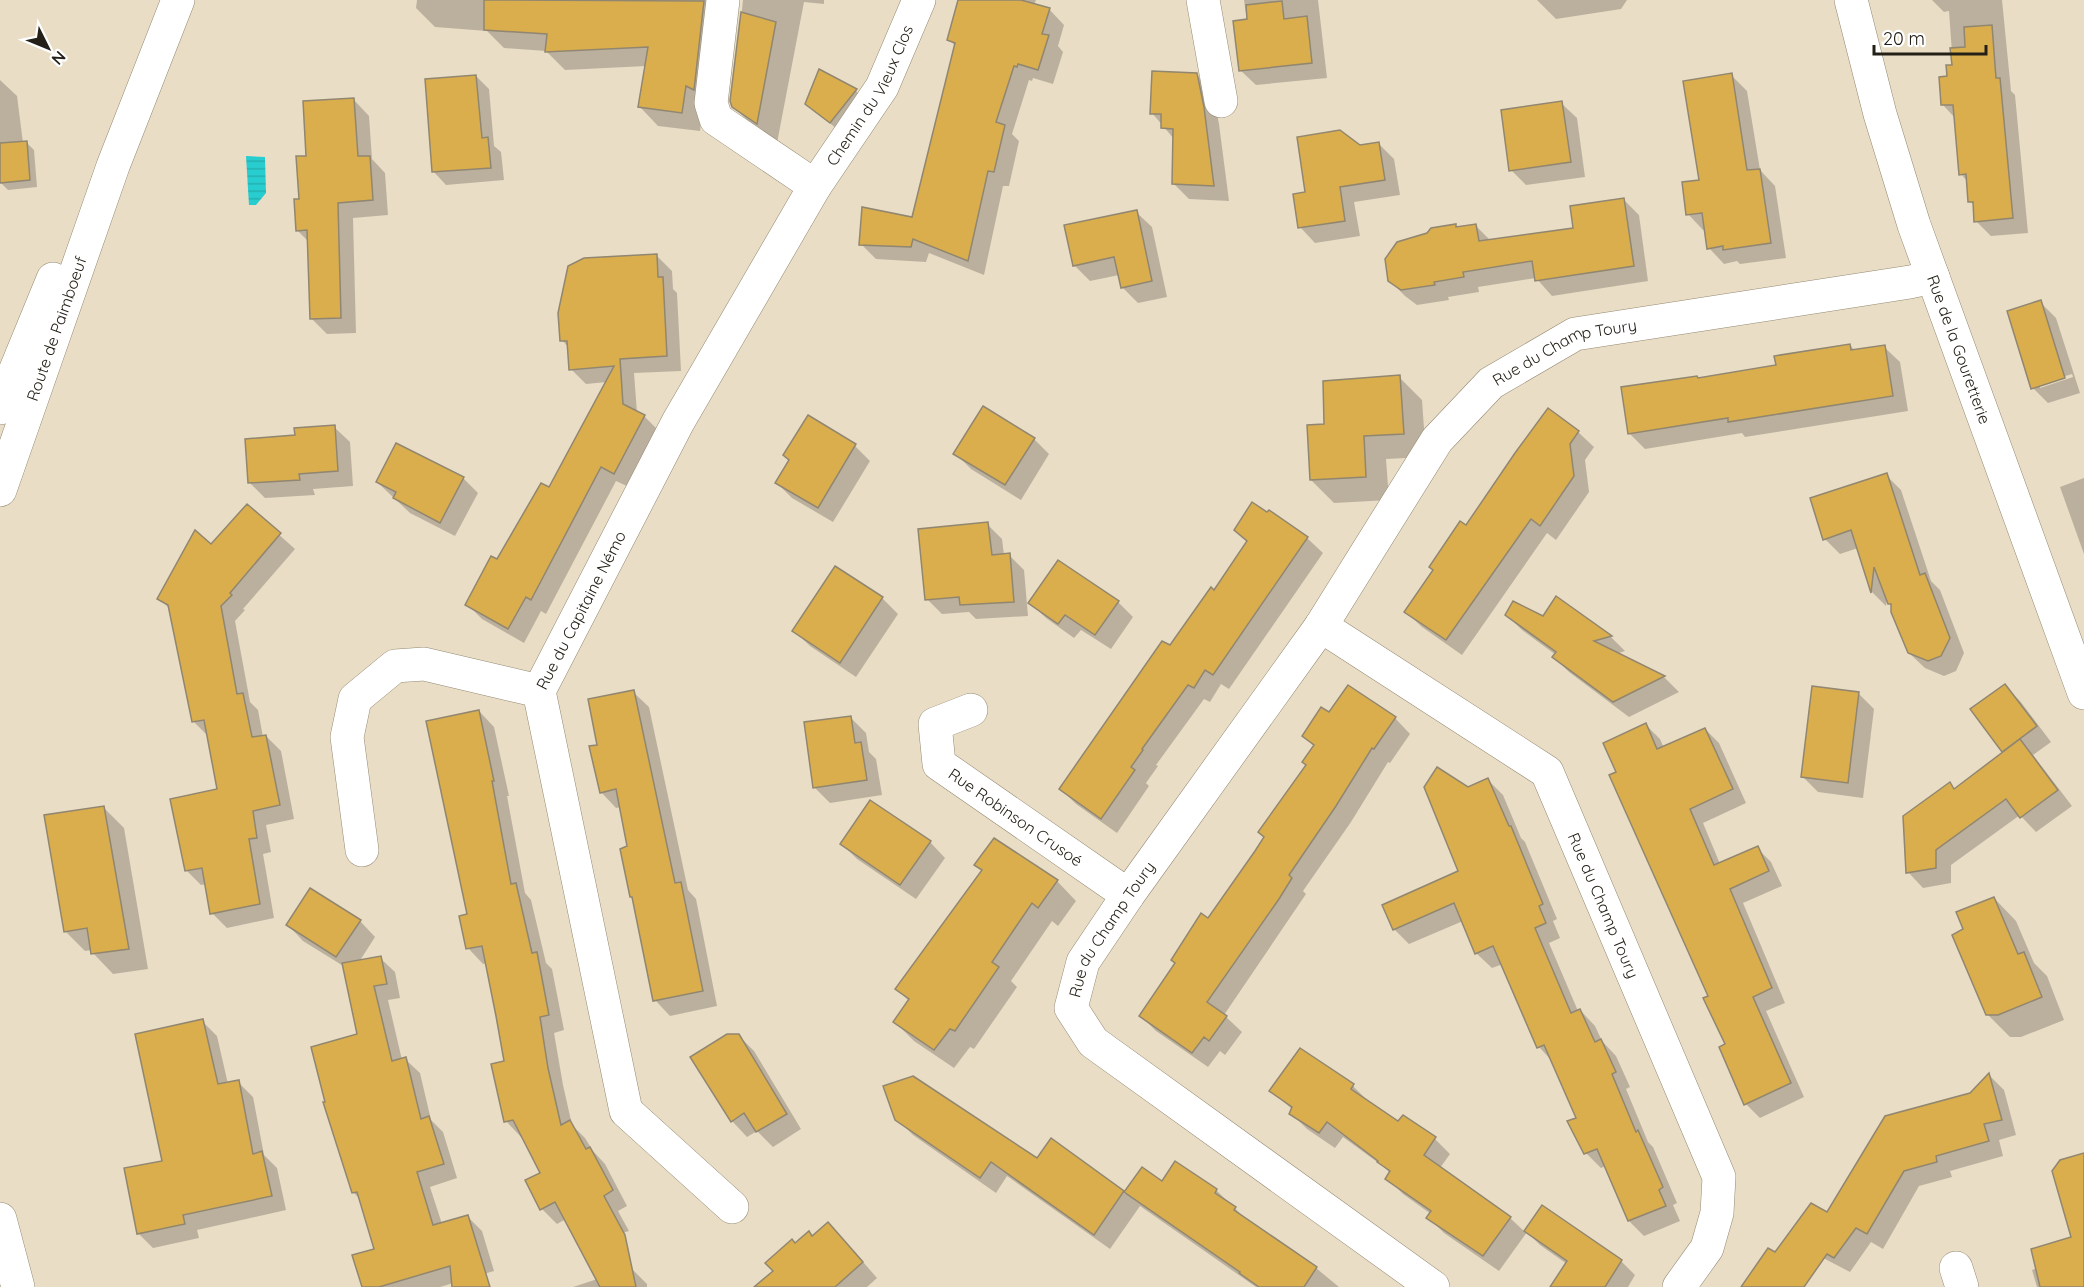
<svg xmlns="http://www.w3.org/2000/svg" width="2084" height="1287" viewBox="0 0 2084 1287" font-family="Quicksand,sans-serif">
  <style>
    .water { fill: url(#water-rules) }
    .shadow { fill: #0003; fill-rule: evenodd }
    .building { fill: #daae4d; stroke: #918670; stroke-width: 1.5 }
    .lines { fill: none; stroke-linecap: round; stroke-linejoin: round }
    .street-casing { stroke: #948973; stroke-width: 34 }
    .secondary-casing { stroke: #948973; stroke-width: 34 }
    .street { stroke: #fff; stroke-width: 33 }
    .secondary { stroke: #fff; stroke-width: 33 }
    .labels { text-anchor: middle; stroke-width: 4.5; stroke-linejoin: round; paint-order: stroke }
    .street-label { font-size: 16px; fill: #242017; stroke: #fff }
  </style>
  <defs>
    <pattern id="water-rules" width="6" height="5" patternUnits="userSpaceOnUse" patternTransform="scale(1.5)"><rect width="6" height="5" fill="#28cdcf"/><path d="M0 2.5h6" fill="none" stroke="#24b0b1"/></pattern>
  </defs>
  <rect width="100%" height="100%" fill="#e9ddc5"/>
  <!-- water -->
  <polygon class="water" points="246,156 265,157 266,193 256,205 249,205"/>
  <!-- shadow -->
  <g class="shadow">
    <polygon points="417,0 712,0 700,131 658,126 640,107 646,66 565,70 546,51 504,48 487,31 435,27 416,8"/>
    <polygon points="743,0 824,0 824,4 804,2 777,143 754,127 733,106 732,101"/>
    <polygon points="959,0 1036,0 1034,5 1049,9 1064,25 1058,46 1063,52 1053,84 1033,78 1032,81 1029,80 1012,134 1019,141 1009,186 1003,186 984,275 929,253 926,262 876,259 861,244 914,219 956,47 949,39"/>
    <polygon points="1244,0 1318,0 1327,78 1256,85 1240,70 1247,21"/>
    <polygon points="1537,0 1627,0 1621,9 1556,19"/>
    <polygon points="1932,0 2002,0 2011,91 2015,95 2028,233 1991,236 1976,221 1975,206 1970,201 1968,182 1961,174 1955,118 1943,105 1953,67 1949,11 1944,12"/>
    <polygon points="820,71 856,91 863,98 838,130 807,104"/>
    <polygon points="1196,75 1212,90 1219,124 1229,201 1189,199 1173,183 1174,139 1152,113"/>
    <polygon points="1731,75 1747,91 1760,170 1775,186 1786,258 1740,264 1737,261 1724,264 1709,248 1706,229 1703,230 1688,214 1700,181"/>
    <polygon points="476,76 489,89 494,146 501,152 504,180 446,185 433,171"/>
    <polygon points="0,80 17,96 23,143 27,143 34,150 37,187 8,190 0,182"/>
    <polygon points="354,100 369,116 372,159 385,173 388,215 353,218 356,333 327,334 312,319 309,242 297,230 300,200 308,157"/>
    <polygon points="1561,103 1577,118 1585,177 1526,185 1511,170"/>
    <polygon points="1379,144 1394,159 1400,195 1354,202 1360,236 1315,243 1300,227 1307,193 1360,147"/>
    <polygon points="1624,200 1639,215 1648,281 1552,296 1536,278 1478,287 1479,292 1448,297 1449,300 1417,305 1405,296 1389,280 1455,226 1458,229 1476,226 1491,241 1574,229"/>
    <polygon points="1136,212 1152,227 1167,297 1138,303 1122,287 1119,275 1090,281 1074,265"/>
    <polygon points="657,256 672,271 673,289 677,293 681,371 634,373 637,413 644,416 659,431 629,487 616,481 546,614 541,611 524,643 482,619 467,604 549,489 607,382 586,384 571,369 569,348 562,340"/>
    <path d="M2040,302l16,16 24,75 -32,10 -15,-15zM2072,374l1,3 -33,11v-4z"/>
    <polygon points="1850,345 1855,351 1884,347 1900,362 1908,411 1745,437 1742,433 1645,449 1629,433 1699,379 1777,367"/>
    <polygon points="1399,377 1422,400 1426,457 1386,459 1389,500 1334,503 1311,480 1325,426"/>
    <polygon points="809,417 855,446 870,461 833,522 792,498 777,483 790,460"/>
    <polygon points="334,427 350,442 353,486 313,489 315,495 265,498 249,482 296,437"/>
    <polygon points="1578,432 1594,447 1585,460 1589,492 1556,540 1547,533 1462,655 1422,627 1406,612 1467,527"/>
    <polygon points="1034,439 1049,454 1021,500 971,469 955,453"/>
    <polygon points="1886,475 1901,490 1931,581 1940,590 1964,653 1956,671 1944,676 1925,668 1909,653 1893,606 1887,596 1886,606 1872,592 1858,548 1840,554 1825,539"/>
    <polygon points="463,478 478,493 455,536 410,513 377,482"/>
    <polygon points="2084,478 2084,554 2060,487"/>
    <polygon points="247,506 295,549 243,609 245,610 235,621 250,702 258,710 263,737 266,736 281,751 294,819 266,825 271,852 263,854 274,918 227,928 212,913 206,884 201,885 186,870 219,790 208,736 193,721 171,610 159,598 212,546"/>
    <polygon points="1269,512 1307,538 1323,553 1229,689 1221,684 1210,702 1204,699 1156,765 1158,766 1146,783 1149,786 1117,833 1076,804 1061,789 1214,592 1248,543 1235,530"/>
    <polygon points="987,524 1002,539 1004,555 1009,555 1024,570 1028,616 976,619 969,612 942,614 927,599"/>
    <polygon points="836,569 882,598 898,614 856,677 810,646 794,631"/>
    <polygon points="1557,598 1611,637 1625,651 1616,654 1664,677 1679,692 1629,717 1569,672 1554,657 1556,655 1522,630 1507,615 1543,618"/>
    <polygon points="1118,602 1133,617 1111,649 1081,630 1074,638 1046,618 1030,603"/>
    <polygon points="2005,686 2020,701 2051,742 2033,755 2072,806 2036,832 2020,815 1951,865 1951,883 1923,888 1908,872 1950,784 1955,790 2005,753 2003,751"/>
    <polygon points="633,692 649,707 688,890 696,899 717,1006 670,1016 655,1000 635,900 631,897 629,847 621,807 616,808 601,792"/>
    <polygon points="1858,693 1874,709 1863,798 1818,792 1803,777"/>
    <polygon points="479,711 494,727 509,796 507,796 525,893 531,900 546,963 552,969 564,1030 554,1033 563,1085 572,1125 585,1138 593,1151 605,1164 627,1206 618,1211 629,1231 587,1244 566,1219 557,1224 542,1209 542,1174 523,1136 521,1137 506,1121 507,1062 487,963 483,964 468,948"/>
    <polygon points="1330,715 1395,718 1410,734 1390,763 1388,762 1351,822 1303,891 1306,894 1224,1015 1242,1032 1225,1055 1220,1051 1208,1067 1156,1031 1141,1016 1256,852 1307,765 1315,747 1304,736"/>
    <polygon points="851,718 866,733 869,752 876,759 882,795 830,803 814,787"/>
    <polygon points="1646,725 1660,739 1664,748 1705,729 1719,743 1746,803 1703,823 1720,864 1757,848 1771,862 1782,886 1743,903 1785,1003 1766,1011 1804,1097 1760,1118 1746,1104 1710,997 1618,772"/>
    <polygon points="1488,780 1503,795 1521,838 1525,842 1557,919 1553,921 1560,938 1549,943 1578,1011 1580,1010 1595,1026 1602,1041 1616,1056 1630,1087 1626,1089 1648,1142 1653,1147 1677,1203 1673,1205 1680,1221 1644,1236 1629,1221 1606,1166 1601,1168 1586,1153 1578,1118 1553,1062 1539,1047 1503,964 1492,968 1476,953 1463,921 1409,944 1394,929 1460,871 1468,789"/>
    <polygon points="104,808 124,828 148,969 113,974 93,953 92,950 85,951 65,931"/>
    <polygon points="930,842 945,858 916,899 857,859 842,844"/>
    <polygon points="976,865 1057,881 1076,901 1058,926 1052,921 1011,981 1017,987 974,1049 970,1047 954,1068 914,1041 895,1022 909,1001 897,989 982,871"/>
    <polygon points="1994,898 2016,921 2034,963 2047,976 2064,1020 2021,1037 2010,1037 1987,1014 1965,930"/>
    <polygon points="360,921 375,937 359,962 380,958 395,972 400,998 388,1000 402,1060 405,1059 420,1073 431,1120 443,1132 457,1178 430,1187 442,1224 468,1217 482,1231 494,1271 440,1287 363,1287 376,1250 360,1199 353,1192 359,1035 345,967 303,941 288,925"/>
    <polygon points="202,1021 217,1036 228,1084 238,1082 253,1097 264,1155 277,1168 286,1210 197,1230 199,1238 153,1248 138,1233 164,1162"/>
    <polygon points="738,1035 754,1051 801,1129 773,1147 757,1131 747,1137 732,1121 692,1058"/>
    <polygon points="1989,1075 2004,1090 2016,1135 1999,1140 2003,1156 1950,1171 1952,1177 1919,1186 1883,1249 1871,1242 1850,1272 1806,1249 1827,1214 1971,1094"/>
    <polygon points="1353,1086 1368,1101 1398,1123 1435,1139 1450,1154 1440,1168 1510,1218 1525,1232 1542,1207 1621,1261 1635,1275 1628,1287 1551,1287 1567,1264 1540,1245 1527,1232 1499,1271 1444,1233 1428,1217 1431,1214 1403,1194 1387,1178 1390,1173 1384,1167 1343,1137 1335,1148 1307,1129 1291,1113 1293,1110 1271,1091"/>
    <polygon points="897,1119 1037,1160 1051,1140 1125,1194 1142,1169 1162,1183 1216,1190 1251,1224 1316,1268 1339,1287 1256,1287 1140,1206 1110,1249 1007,1176 996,1193 913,1135"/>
    <polygon points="2084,1155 2084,1287 2037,1287 2032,1270 2037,1268 2073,1238"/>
    <polygon points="813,1237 843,1239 877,1278 867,1287 766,1287 775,1271 795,1244"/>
    <polygon points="631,1268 647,1284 647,1287 573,1287"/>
  </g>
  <!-- building -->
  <g class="building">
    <polygon points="484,0 704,1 694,90 686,86 682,113 638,107 648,47 545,52 547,34 484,30"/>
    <polygon points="958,0 1021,0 1050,8 1042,34 1049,35 1038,70 1018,64 1017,67 1014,66 996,122 1005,125 994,172 988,171 968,261 913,239 911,247 859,245 862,207 912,217 955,43 947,40"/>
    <polygon points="1282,1 1284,19 1307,16 1312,63 1239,71 1233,21 1247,19 1246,5"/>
    <polygon points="741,12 776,22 757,124 732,107 730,101"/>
    <polygon points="1992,25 1996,78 2000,78 2013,218 1974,222 1973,202 1968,202 1966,174 1959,175 1953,105 1941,105 1939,77 1947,76 1946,65 1952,65 1950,48 1965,47 1964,27"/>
    <polygon points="819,69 857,89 830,123 805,104"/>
    <polygon points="1152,71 1197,73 1204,107 1214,186 1172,184 1173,129 1161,128 1161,114 1150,114"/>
    <polygon points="1732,73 1747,170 1760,169 1771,243 1723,250 1723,246 1707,249 1702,213 1686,215 1682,182 1699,180 1683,81"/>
    <polygon points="476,75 482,138 488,137 491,168 432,172 425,79"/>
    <polygon points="354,98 358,156 370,156 373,200 338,203 341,318 310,319 307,230 296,231 294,199 299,199 296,156 306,156 303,101"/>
    <polygon points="1562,101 1571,162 1509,171 1501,110"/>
    <polygon points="1340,130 1360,145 1379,142 1385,180 1340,187 1345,221 1298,228 1293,194 1305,192 1297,137"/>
    <polygon points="27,141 30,180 0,183 0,143"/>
    <polygon points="1624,198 1634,266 1535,281 1532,261 1463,272 1464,277 1434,282 1435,285 1401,290 1388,281 1385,259 1397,242 1427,233 1431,228 1456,224 1456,227 1476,224 1479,241 1573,228 1570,206"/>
    <polygon points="1137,210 1152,281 1121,288 1114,257 1073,266 1064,225"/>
    <polygon points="657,254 658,277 663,277 667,356 620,359 623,404 645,415 614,474 601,467 531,600 526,597 508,629 465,605 491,556 497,559 541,483 549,487 614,366 569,370 567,341 560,341 558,313 568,266 584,258"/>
    <polygon points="2041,300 2065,378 2031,389 2007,311"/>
    <polygon points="1850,344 1851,350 1885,345 1893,396 1728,422 1728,418 1628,434 1621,387 1697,376 1698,378 1776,365 1774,356"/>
    <polygon points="1400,375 1404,434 1364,436 1366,477 1310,480 1307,425 1324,424 1323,381"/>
    <polygon points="983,406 1035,438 1005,485 953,454"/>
    <polygon points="1548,408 1579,431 1570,444 1574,476 1540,526 1531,519 1446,640 1404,612 1433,570 1429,567 1460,521 1466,525 1515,453"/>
    <polygon points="808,415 856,444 818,508 775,483 789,460 783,455"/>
    <polygon points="335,425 338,471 299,474 300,480 248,483 245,439 295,435 294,428"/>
    <polygon points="396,443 464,477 440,523 393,498 396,492 376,482"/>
    <polygon points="1887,473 1920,575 1925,573 1950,638 1941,656 1928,661 1908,653 1891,612 1891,604 1888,604 1874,567 1871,593 1851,530 1823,540 1810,498"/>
    <polygon points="1252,502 1267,512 1269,510 1308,537 1213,675 1205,670 1194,688 1188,685 1142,749 1143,750 1131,767 1135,770 1101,819 1059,789 1162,641 1170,645 1211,587 1214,590 1247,541 1234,530"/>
    <polygon points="247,504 281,533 230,593 232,595 221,606 237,694 243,693 252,737 266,735 280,805 253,811 257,838 249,839 260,904 210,914 202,868 185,871 170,799 217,789 204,720 192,722 168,605 157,599 195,530 211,544"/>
    <polygon points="988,522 992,555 1010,553 1014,602 960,605 959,597 925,600 918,529"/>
    <polygon points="1058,560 1119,601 1095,635 1065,615 1058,624 1028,603"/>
    <polygon points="835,566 883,597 840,663 792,631"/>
    <polygon points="1556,596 1612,636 1594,641 1665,676 1613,702 1552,657 1556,652 1505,615 1513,601 1543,616"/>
    <polygon points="2005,684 2037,726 2002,752 1970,709"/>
    <polygon points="1348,685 1396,717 1374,749 1372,748 1336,806 1289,875 1292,878 1279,899 1207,1002 1227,1016 1209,1041 1204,1037 1192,1053 1139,1016 1175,963 1171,960 1201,913 1208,918 1255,851 1264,837 1258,832 1306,765 1302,762 1314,745 1302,736 1321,707 1329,712"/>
    <polygon points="1812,686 1859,692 1848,783 1801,777"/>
    <polygon points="634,690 675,883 681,882 703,991 653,1001 632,897 630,897 620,849 627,846 616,789 600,793 589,746 597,745 588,699"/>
    <polygon points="479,710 494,781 492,781 511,884 516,883 532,953 537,952 549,1015 540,1017 548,1068 561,1125 570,1120 586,1149 590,1147 613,1190 604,1196 625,1235 636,1287 600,1287 555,1202 540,1210 525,1180 540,1173 513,1120 504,1122 491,1064 504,1061 496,1016 482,946 466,949 459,916 467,914 426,721"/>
    <polygon points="851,716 855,743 861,742 867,780 813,788 804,722"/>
    <polygon points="1646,723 1657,749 1705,728 1733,789 1690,809 1714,865 1758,846 1769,871 1730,889 1772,988 1753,997 1791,1083 1744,1105 1719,1047 1725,1044 1703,998 1708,996 1609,775 1616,772 1603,743"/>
    <polygon points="2020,739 2058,790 2020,818 2006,799 1936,850 1936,868 1906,873 1903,816 1950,782 1954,789"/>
    <polygon points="1437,767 1468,787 1488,778 1509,826 1511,826 1543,904 1539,906 1546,923 1535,928 1571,1013 1580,1009 1595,1042 1601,1039 1616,1072 1612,1074 1636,1132 1638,1130 1663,1187 1659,1190 1666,1206 1628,1221 1597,1149 1584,1154 1567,1121 1576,1118 1544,1045 1537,1048 1493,946 1475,954 1454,903 1393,930 1382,905 1458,871 1424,787"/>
    <polygon points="870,800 931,841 900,885 840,844"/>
    <polygon points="104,806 129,949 91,954 87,928 64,932 44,815"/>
    <polygon points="994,838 1058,880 1038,908 1032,903 992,962 999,967 955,1031 950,1029 934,1050 893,1022 909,999 895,989 982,870 974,865"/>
    <polygon points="310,888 361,920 336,957 286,925"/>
    <polygon points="1994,897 2018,954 2024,952 2042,997 1998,1015 1986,1015 1952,935 1963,929 1956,912"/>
    <polygon points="381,956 387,984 374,986 392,1061 406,1057 421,1119 429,1116 444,1164 417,1172 433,1225 468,1215 490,1287 452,1287 450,1266 379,1287 362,1287 352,1255 374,1249 357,1192 352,1193 323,1102 325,1102 311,1047 357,1034 342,963"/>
    <polygon points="203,1019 218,1084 239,1080 253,1154 262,1151 272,1196 183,1215 185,1224 137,1234 124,1168 162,1161 135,1034"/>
    <polygon points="727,1034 739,1034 787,1114 756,1132 744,1113 731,1122 690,1057"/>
    <polygon points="1300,1048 1354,1084 1351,1089 1398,1121 1403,1115 1436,1137 1424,1155 1511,1217 1483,1256 1426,1218 1431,1211 1385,1179 1390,1171 1377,1162 1378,1161 1327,1122 1319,1133 1289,1114 1292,1107 1269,1091"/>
    <polygon points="1989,1073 2002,1120 1984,1124 1989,1141 1936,1156 1937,1162 1904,1171 1867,1234 1856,1228 1834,1258 1827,1254 1804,1287 1741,1287 1768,1248 1775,1252 1811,1203 1827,1212 1885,1116 1970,1093"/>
    <polygon points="913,1076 1037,1158 1051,1138 1124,1191 1094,1235 991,1162 980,1178 895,1120 883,1086"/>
    <polygon points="2084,1153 2084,1287 2040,1287 2031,1249 2071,1237 2052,1171 2060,1160"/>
    <polygon points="1175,1161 1217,1189 1215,1193 1236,1207 1234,1210 1317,1267 1304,1287 1259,1287 1239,1273 1240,1272 1124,1192 1142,1167 1162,1181"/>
    <polygon points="1542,1205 1622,1260 1605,1287 1550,1287 1567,1261 1524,1231"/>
    <polygon points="828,1222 863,1262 835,1287 754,1287 773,1271 765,1263 792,1239 795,1243 809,1231 812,1236"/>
  </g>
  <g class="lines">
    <defs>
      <g id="street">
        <polyline points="723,0 711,103 716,119 815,186"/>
        <polyline points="1203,0 1221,101"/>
        <path id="s1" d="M1851,0l29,114 34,111 170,468"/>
        <path id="s2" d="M1321,626l226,146 172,405 -2,36 -10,35 -28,39"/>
        <path id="s3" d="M971,710l-36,14 4,40 189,131"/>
        <polyline points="362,850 347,737 355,699 395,666 424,664 539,691"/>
        <path id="s4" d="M732,1207l-106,-96 -87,-420 139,-269 137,-236 67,-99 37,-87"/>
        <polyline points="0,1219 18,1287"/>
        <polyline points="1956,1268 1962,1287"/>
        <path id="s5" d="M1433,1287l-340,-245 -22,-34 12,-46 45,-67 193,-269 116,-186 54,-57 84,-49 335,-52 23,-5"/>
      </g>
      <g id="secondary">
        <polyline points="0,408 53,279"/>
        <path id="s6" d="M0,490l113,-324 65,-166"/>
      </g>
    </defs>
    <!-- street casing -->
    <use href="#street" class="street-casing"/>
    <!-- secondary casing -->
    <use href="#secondary" class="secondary-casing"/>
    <!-- street -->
    <use href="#street" class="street"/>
    <!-- secondary -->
    <use href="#secondary" class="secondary"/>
  </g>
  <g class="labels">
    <!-- street labels -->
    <g class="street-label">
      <text dy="6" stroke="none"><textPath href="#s4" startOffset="1254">Chemin du Vieux Clos</textPath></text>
      <text dy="6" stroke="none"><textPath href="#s6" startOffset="171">Route de Paimboeuf</textPath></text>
      <text dy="6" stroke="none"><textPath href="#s1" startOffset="366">Rue de la Gouretterie</textPath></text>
      <text dy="6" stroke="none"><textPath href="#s5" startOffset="1298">Rue du Champ Toury</textPath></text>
      <text dy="6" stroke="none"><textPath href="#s4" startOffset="663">Rue du Capitaine Némo</textPath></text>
      <text dy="6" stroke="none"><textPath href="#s3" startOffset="172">Rue Robinson Crusoé</textPath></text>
      <text dy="6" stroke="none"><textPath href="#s2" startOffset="414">Rue du Champ Toury</textPath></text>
      <text dy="6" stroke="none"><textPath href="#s5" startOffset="549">Rue du Champ Toury</textPath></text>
    </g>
  </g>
  <!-- north arrow -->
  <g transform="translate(48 48) rotate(133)" stroke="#ffffff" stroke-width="4.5" paint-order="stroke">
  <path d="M0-4.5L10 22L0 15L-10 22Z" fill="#242017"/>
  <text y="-9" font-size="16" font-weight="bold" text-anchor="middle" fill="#242017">N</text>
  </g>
  <!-- scale -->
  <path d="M1874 45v9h112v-9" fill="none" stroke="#242017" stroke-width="3"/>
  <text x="1883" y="45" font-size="18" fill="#242017" stroke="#ffffff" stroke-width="4.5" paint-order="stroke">20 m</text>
</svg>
